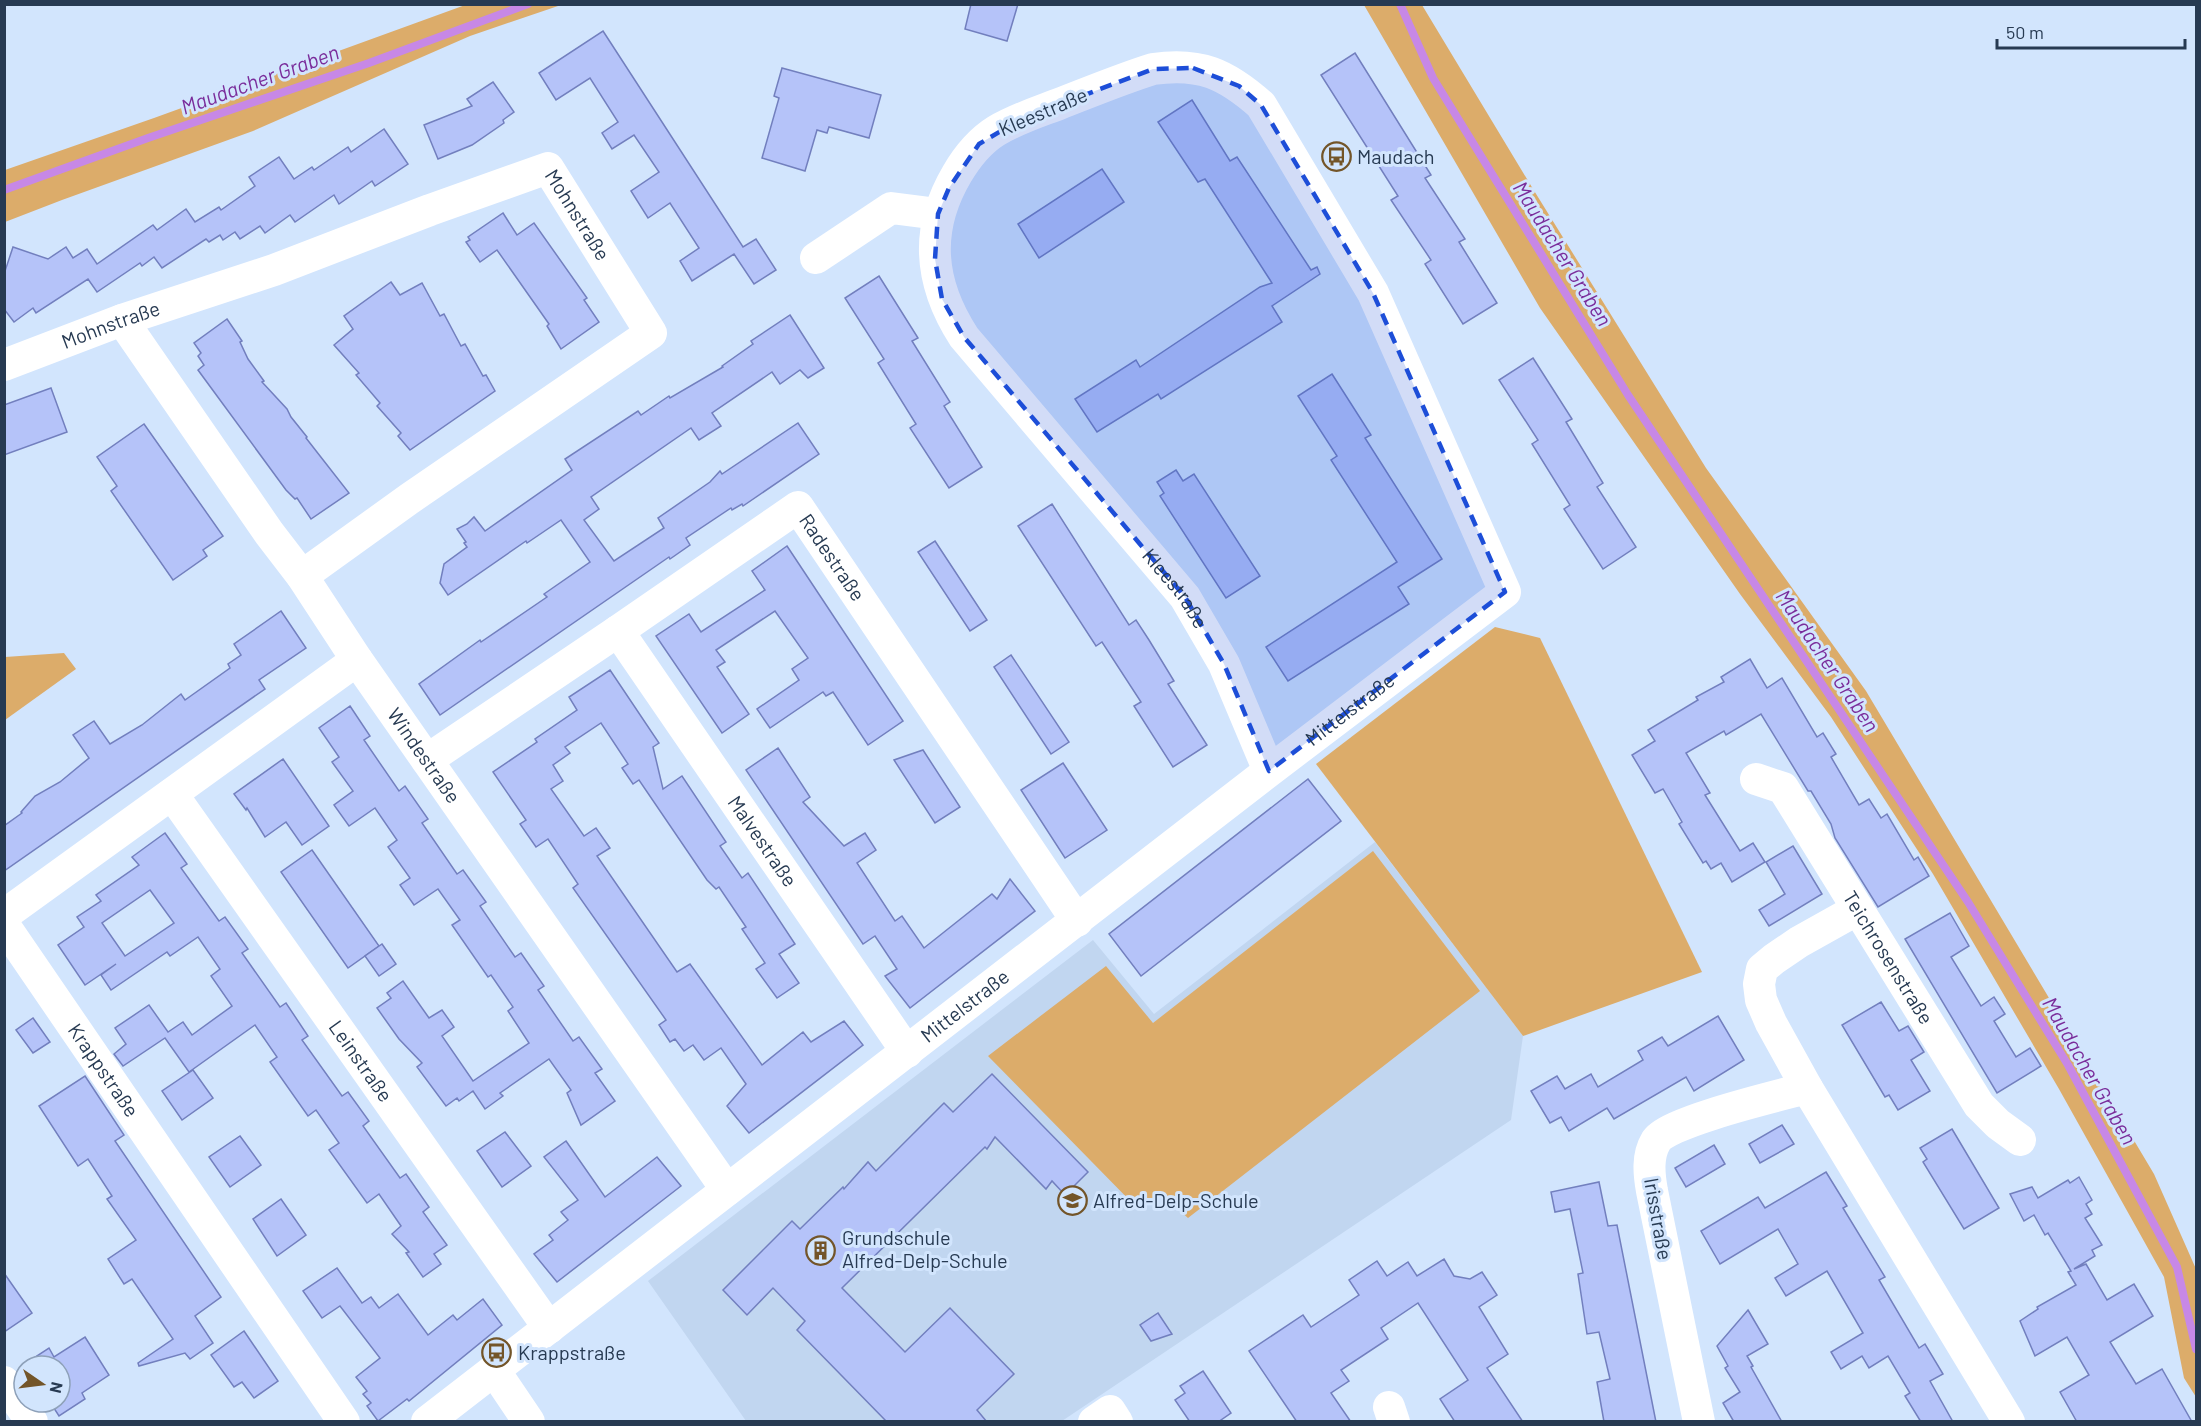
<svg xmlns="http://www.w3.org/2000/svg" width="2201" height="1426" viewBox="0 0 2201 1426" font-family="Barlow,sans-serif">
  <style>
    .built { fill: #c1d6f0 }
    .green { fill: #dcac6a }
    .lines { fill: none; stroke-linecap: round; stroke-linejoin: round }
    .stream { stroke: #c788e6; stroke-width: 8 }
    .building { fill: #b5c3f9; stroke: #727fbe; stroke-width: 1.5; fill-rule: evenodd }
    .minor { stroke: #fff; stroke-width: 32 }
    .marked { fill: #1d4ed8; fill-opacity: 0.2; stroke: #1d4ed8; stroke-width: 4.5; stroke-dasharray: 12 8; stroke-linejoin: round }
    .labels { text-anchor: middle; stroke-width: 6; stroke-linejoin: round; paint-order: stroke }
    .street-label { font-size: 20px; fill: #273a52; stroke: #d2e5fd }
    .poi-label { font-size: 20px; fill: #273a52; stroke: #d2e5fd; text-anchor: start }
    .water-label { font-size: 21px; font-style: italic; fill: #7a2d9b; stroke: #d2e5fd }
  </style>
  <rect width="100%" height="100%" fill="#d2e5fd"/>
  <!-- built -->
  <polygon class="built" points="1375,842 1523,1036 1511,1120 1062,1421 746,1421 648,1281 1093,940 1154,1014"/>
  <!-- green -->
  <g class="green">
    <polygon points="468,4 561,5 470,36 253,131 62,200 5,222 5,170 154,118"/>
    <polygon points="1364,5 1422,5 1533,189 1706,468 1866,691 2154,1174 2196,1269 2196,1397 2184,1378 2164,1277 2059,1089 1933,874 1831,717 1740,594 1540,308"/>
    <polygon points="1495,627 1540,638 1702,972 1523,1036 1316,764"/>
    <polygon points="64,653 76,669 5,720 5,657"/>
    <polygon points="1373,851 1480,991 1188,1218 1159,1192 1140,1211 988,1056 1106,966 1153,1023"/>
  </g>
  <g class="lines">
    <!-- stream -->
    <g class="stream">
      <polyline points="1400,4 1433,78 1628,395 1968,902 2068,1065 2177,1267 2196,1349"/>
      <polyline points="4,190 148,138 369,63 528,4"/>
    </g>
  </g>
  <!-- building -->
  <g class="building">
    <polygon points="971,4 1018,4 1007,41 965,29"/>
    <polygon points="603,31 743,247 756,239 776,270 754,284 734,254 692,281 680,261 699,248 670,203 648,218 631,191 659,172 634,135 612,149 602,133 618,122 590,78 556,100 539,73"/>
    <polygon points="1355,53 1431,175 1425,178 1465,239 1459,242 1497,303 1463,324 1425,264 1431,260 1391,200 1398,196 1321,75"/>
    <polygon points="782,68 881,95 869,138 829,127 827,133 817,130 805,171 762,158 779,98 774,96"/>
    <polygon points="493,82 514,112 503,120 504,123 472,145 438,159 424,125 472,106 467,99"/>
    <polygon points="1192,100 1230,161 1237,157 1311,270 1317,267 1320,274 1272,306 1282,322 1161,399 1158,394 1097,432 1075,399 1136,360 1140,367 1260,287 1272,283 1205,179 1198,182 1158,122"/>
    <polygon points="384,129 408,164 375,186 372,181 339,204 334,195 295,222 290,215 265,233 260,226 240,239 235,232 223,240 220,235 209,242 206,239 162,268 154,257 142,266 140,263 97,292 88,279 36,313 33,308 14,322 4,309 4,274 13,247 48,259 66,247 73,258 87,249 97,264 153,225 157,230 186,209 195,222 219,207 221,210 255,186 249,177 279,157 294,179 312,167 314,170 348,147 351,152"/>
    <polygon points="1102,169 1124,202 1039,258 1018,224"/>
    <polygon points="503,213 517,235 534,223 587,298 584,300 599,322 561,349 547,326 549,324 497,250 480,262 466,242 470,240 468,237"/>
    <polygon points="879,276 918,338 912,341 950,402 944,406 982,467 949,488 910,428 916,424 878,363 884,359 845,298"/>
    <polygon points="391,282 400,295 422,283 440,316 444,314 461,346 465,344 483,376 486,375 495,391 410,450 398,436 401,433 377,406 380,403 356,375 359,373 334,345 353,329 344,316"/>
    <polygon points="790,315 824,368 808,378 800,370 780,384 772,372 712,413 721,426 699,440 691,428 591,497 599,509 584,520 614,561 664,528 658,518 710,482 720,471 722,474 798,423 819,454 743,506 742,504 732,510 731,508 686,538 690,545 670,559 669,557 440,715 419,684 480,640 481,642 547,597 544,594 590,562 561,520 527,543 526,541 448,595 440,583 444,564 467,547 464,543 466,542 457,529 467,524 474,517 485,531 572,470 565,459 638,411 641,415 669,396 670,398 723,367 722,366 753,344 751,341"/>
    <polygon points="227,319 242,341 240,342 248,359 264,381 262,382 287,409 291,417 307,437 306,438 349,493 311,519 297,498 295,499 286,490 198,370 204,365 198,356 201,353 194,343"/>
    <polygon points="1533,358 1572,419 1566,422 1603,483 1597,487 1636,547 1603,569 1564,509 1570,505 1532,444 1538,440 1499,380"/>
    <polygon points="1332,374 1371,435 1365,438 1442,559 1398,587 1409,604 1288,681 1266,647 1397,562 1331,460 1337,456 1298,396"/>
    <polygon points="51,388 67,432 4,455 4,405"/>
    <polygon points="144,424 223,536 203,550 207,556 173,580 111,491 117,486 97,457"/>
    <polygon points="1176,470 1183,481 1194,474 1260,576 1226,598 1160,496 1164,493 1157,482"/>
    <polygon points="1052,504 1129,625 1136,620 1149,640 1174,681 1168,684 1207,745 1173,767 1134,706 1141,702 1102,642 1096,646 1018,526"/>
    <polygon points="935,541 987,620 970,631 918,552"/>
    <polygon points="787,546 903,721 868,745 833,692 826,696 823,692 770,728 757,709 799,680 792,669 808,658 775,611 716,650 725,662 717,667 749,714 722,733 656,636 689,614 701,632 765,590 752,571"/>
    <polygon points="281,611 306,648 259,680 265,689 4,871 4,826 22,813 21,812 35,796 60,782 89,758 73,735 94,721 110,744 142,725 181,694 185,700 230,668 228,664 241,655 234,644"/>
    <polygon points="1011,655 1069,742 1051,754 994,667"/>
    <polygon points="1750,659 1767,688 1782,678 1817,737 1823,733 1836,754 1831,757 1859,805 1869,799 1881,818 1887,814 1914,860 1918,857 1929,876 1878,907 1835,838 1831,824 1811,791 1808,791 1761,714 1726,735 1724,731 1686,753 1710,793 1705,795 1740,851 1753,843 1765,862 1732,882 1721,863 1711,869 1706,861 1703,863 1679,824 1682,822 1663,789 1655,793 1632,755 1655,741 1648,730 1698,700 1696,697 1724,682 1721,677"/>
    <polygon points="610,670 659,743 653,747 663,789 682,776 726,842 720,846 742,878 748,873 795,944 779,954 799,983 777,998 756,969 765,963 742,929 746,927 719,887 716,889 707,880 639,780 633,784 622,768 628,764 601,723 565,747 570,753 553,765 563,781 551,789 584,836 596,828 610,848 597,856 677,972 690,964 762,1065 803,1032 811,1042 844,1021 863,1045 749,1133 727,1106 746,1084 721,1048 704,1060 693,1045 684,1051 675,1039 670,1042 659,1025 666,1020 573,888 578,884 548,839 536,847 520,824 526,820 493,772 537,742 535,739 577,710 569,697"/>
    <polygon points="350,706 370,736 364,740 399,791 405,786 428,819 422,823 457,874 463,870 486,902 480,906 515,957 521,953 544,986 538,990 573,1041 579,1037 602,1069 595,1073 615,1101 581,1125 567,1093 571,1090 549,1059 500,1093 503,1096 485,1109 473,1091 459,1101 457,1098 446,1106 417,1067 422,1063 399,1039 377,1008 391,998 387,993 403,981 429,1018 442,1010 454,1027 442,1036 473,1081 529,1043 508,1011 513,1007 491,975 488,977 452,925 460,920 438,889 414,905 400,885 410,878 388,847 397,840 375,808 349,826 334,805 353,791 332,762 339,757 319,728"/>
    <polygon points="778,748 810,797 803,802 844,846 865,833 876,850 857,863 895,921 902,916 924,948 992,894 997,899 1010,879 1035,911 910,1008 885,976 897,969 875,936 863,944 746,770"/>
    <polygon points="923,750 960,807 935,823 894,760"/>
    <polygon points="283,759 329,826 302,845 286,822 265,837 247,808 246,810 234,794"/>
    <polygon points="1063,763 1107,830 1065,858 1021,790"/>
    <polygon points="1308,779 1341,821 1141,976 1109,934"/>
    <path d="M165,833l22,31 -6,4 38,53 6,-4 23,32 -6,4 38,54 6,-4 22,33 -6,4 40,56 6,-4 21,29 -6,5 37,52 6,-4 23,33 -6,5 24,33 -13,9 7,10 -18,13 -17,-24 3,-1 -17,-18 9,-8 -22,-32 -12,9 -38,-53 10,-7 -23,-33 -8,6 -38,-54 7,-5 -22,-32 -66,47 -24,-34 -42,28 -9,-12 12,-10 -11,-16 34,-23 19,27 15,-10 9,13 40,-29 -21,-30 9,-7 -22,-32 -28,19 -3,-4 -56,38 -10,-15 15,-11 -31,21 -27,-40 26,-18 -7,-10 24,-16 -5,-6 43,-30 -7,-8zM150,890l24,33 -49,33 -23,-33z"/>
    <polygon points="1793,846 1822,894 1769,926 1759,910 1785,894 1766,862"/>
    <polygon points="312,850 379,946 348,968 281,872"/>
    <polygon points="1950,913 1969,946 1951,957 1981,1006 1994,997 2005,1014 1994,1021 2016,1057 2030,1048 2041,1066 1997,1093 1905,939"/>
    <polygon points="382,944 396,964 379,976 365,956"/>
    <polygon points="1881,1002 1899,1031 1908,1026 1924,1052 1911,1060 1930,1091 1898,1110 1889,1095 1885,1097 1842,1025"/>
    <polygon points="1718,1016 1744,1060 1694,1091 1686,1077 1614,1119 1607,1108 1569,1131 1561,1117 1550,1123 1531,1091 1557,1076 1565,1089 1591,1074 1598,1087 1643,1060 1638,1051 1662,1037 1668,1046"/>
    <polygon points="33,1018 50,1042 33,1053 16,1030"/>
    <polygon points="193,1070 213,1098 182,1120 162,1091"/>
    <polygon points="992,1074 1088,1172 1065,1195 1052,1181 1046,1189 995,1137 987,1149 985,1147 842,1288 905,1352 950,1308 1014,1374 977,1410 987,1422 887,1422 797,1330 805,1321 773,1288 747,1315 723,1290 792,1221 800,1229 843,1187 844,1189 868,1162 876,1171 944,1103 953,1112"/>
    <polygon points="85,1076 124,1135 115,1141 221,1297 195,1316 213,1343 190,1359 185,1353 139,1366 138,1363 173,1339 132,1279 124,1284 108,1259 136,1240 107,1199 112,1196 88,1159 78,1166 39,1106"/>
    <polygon points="1782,1125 1794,1144 1760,1163 1749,1144"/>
    <polygon points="1952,1129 1999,1208 1964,1229 1923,1162 1927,1159 1920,1148"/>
    <polygon points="505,1132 531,1166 502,1187 477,1151"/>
    <polygon points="240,1136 261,1165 230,1187 209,1157"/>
    <polygon points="566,1141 605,1197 657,1157 681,1186 557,1282 534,1254 553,1240 549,1235 568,1220 561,1212 578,1200 544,1157"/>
    <polygon points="1714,1145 1725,1164 1686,1187 1675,1168"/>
    <polygon points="1826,1172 1847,1206 1843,1208 1885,1277 1879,1280 1919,1348 1925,1344 1943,1374 1930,1381 1953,1422 1921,1422 1905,1396 1910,1393 1888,1356 1869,1368 1862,1356 1841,1369 1831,1352 1863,1333 1827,1271 1786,1296 1775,1278 1798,1264 1778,1229 1720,1264 1701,1231 1758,1197 1765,1208"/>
    <polygon points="2079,1177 2092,1200 2086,1204 2092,1214 2085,1218 2102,1245 2092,1250 2095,1256 2074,1269 2086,1264 2107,1300 2134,1284 2153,1316 2110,1342 2136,1384 2162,1369 2192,1422 2077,1422 2060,1392 2089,1375 2067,1337 2035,1356 2020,1321 2038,1309 2037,1307 2076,1285 2068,1272 2071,1271 2048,1233 2045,1235 2034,1215 2024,1221 2010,1194 2032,1187 2038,1198 2068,1180 2070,1183"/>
    <polygon points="1599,1182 1608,1226 1617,1225 1656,1422 1604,1422 1597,1382 1610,1379 1599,1332 1587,1334 1578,1274 1583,1273 1570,1209 1555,1212 1551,1192"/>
    <polygon points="281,1199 306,1235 277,1256 253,1219"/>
    <polygon points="1444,1259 1454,1276 1470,1279 1482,1272 1497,1295 1479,1307 1508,1354 1487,1368 1523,1422 1455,1422 1440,1399 1468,1380 1418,1303 1381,1328 1388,1339 1341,1370 1349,1381 1331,1393 1351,1422 1297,1422 1249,1351 1303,1315 1311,1327 1359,1295 1349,1280 1377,1261 1387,1276 1408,1262 1417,1276"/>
    <polygon points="337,1268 362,1303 371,1297 379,1308 398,1294 428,1335 453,1315 457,1320 483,1299 502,1325 409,1401 407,1399 378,1421 367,1406 371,1403 363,1394 367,1391 356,1377 380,1358 340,1306 322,1318 303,1291"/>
    <polygon points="4,1273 32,1313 4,1332"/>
    <polygon points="1748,1310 1768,1344 1747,1356 1753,1366 1751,1367 1782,1422 1734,1422 1723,1403 1740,1392 1725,1368 1728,1366 1717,1346"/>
    <polygon points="1158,1313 1172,1334 1151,1341 1140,1325"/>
    <polygon points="244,1331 278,1381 254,1398 242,1382 234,1387 211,1355"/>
    <polygon points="85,1337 109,1375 82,1393 85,1399 59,1416 50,1402 60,1402 60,1366 27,1366 26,1363 49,1348 54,1357"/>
    <polygon points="1203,1371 1231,1413 1218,1422 1190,1422 1175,1400 1185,1393 1180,1386"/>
  </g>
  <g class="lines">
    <!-- minor -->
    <g class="minor">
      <polyline points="816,258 891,208 938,214"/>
      <path id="s1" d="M122,320l147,213 33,43 55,84 370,530"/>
      <path id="s2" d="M4,365l118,-45 152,-50 156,-60 118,-42 103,165 -242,166 -107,77"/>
      <path id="s3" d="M618,631l289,421"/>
      <path id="s4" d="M427,760l191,-129 180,-124 279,414"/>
      <path id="s5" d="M1756,779l27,9 196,317 19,19 22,16"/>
      <path id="s6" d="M172,794l377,534"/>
      <polyline points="1858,909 1799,942 1774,959 1762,969 1759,984 1761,1000 1771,1023 1807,1088 2009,1422"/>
      <polyline points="4,915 357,660"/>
      <path id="s7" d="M4,925l340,497"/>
      <polyline points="494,1370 529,1422"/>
      <polyline points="4,1382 32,1422"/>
      <polyline points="1389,1407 1394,1422"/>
      <path id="s8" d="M427,1422l842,-651 236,-179 -132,-299 -112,-188c-35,-31 -61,-43 -108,-36 -32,10 -63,23 -94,35 -21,8 -43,15 -63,27 -16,10 -29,26 -39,43 -33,56 -28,109 7,163l221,260 39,67 45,107"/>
      <polyline points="1094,1422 1110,1411 1117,1422"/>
      <path d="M1699,1422l-47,-231c-3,-17 -5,-35 4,-50 10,-19 125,-46 151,-53"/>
    </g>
  </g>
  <!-- marked area -->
  <path class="marked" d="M1193,68l46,18 22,19 112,188 132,299 -236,179 -45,-107 -39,-67 -221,-260 -22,-38 -7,-40 3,-45 11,-26 30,-44 42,-25 132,-50z"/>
  <!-- icons -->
  <defs>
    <symbol id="bus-ring" viewBox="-11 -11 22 22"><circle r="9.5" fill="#d2e5fd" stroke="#735529" stroke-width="1.5"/><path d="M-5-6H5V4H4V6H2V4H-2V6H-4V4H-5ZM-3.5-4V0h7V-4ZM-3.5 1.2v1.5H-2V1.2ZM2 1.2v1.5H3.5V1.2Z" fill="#735529"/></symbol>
    <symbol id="school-ring" viewBox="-11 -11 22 22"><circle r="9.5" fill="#d2e5fd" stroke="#735529" stroke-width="1.5"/><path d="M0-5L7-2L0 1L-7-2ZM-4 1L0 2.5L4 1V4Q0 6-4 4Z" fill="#735529"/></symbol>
    <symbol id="building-ring" viewBox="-11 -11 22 22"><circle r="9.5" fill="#d2e5fd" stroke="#735529" stroke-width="1.5"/><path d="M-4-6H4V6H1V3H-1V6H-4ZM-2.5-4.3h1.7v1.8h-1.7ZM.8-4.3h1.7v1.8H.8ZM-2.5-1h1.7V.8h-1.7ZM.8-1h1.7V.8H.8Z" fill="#735529"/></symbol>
  </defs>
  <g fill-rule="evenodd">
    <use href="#bus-ring" x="1320" y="140" width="33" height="33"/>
    <use href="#school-ring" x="1056" y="1184" width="33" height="33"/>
    <use href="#building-ring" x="804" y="1234" width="33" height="33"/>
    <use href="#bus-ring" x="480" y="1336" width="33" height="33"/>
  </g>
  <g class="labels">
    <!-- street labels -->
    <g class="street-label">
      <text transform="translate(1043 112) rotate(-23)" y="7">Kleestraße</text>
      <text dy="7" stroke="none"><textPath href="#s2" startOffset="634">Mohnstraße</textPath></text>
      <text dy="7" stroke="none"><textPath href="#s2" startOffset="114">Mohnstraße</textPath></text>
      <text dy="7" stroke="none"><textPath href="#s4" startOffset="510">Radestraße</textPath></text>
      <text dy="7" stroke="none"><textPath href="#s8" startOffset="2754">Kleestraße</textPath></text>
      <text dy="7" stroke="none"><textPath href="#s8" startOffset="1166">Mittelstraße</textPath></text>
      <text dy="7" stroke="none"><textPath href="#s1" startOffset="530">Windestraße</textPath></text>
      <text dy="7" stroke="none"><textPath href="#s3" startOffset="255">Malvestraße</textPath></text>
      <text dy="7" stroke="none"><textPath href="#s5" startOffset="228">Teichrosenstraße</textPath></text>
      <text dy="7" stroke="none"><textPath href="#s8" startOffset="680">Mittelstraße</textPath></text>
      <text dy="7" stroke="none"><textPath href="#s6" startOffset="327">Leinstraße</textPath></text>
      <text dy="7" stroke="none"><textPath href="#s7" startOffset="176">Krappstraße</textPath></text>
      <text transform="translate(1658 1219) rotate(80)" y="7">Irisstraße</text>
    </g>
    <!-- poi labels -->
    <g class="poi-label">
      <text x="1357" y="164">Maudach</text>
      <text x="1093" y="1208">Alfred-Delp-Schule</text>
      <text x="842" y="1245">Grundschule<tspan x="842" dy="23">Alfred-Delp-Schule</tspan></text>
      <text x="518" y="1360">Krappstraße</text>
    </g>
    <!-- water labels -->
    <g class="water-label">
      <text transform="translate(260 80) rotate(-20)" y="7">Maudacher Graben</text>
      <text transform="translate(1562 254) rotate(58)" y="7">Maudacher Graben</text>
      <text transform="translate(1827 661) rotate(56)" y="7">Maudacher Graben</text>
      <text transform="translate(2089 1071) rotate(60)" y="7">Maudacher Graben</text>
    </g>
  </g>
  <!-- border -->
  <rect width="2201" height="1426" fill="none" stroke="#273a52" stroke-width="12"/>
  <!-- north arrow -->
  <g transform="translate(42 1384) rotate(104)"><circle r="28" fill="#d2e5fd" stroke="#8ea1b9" stroke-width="1.5"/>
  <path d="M0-4.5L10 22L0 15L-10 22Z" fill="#735529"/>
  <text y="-9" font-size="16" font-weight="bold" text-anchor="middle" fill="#273a52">N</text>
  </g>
  <!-- scale -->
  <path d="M1997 39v9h188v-9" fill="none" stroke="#273a52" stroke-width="3"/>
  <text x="2006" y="39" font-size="18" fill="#273a52" stroke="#d2e5fd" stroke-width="4.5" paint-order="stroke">50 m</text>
</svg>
